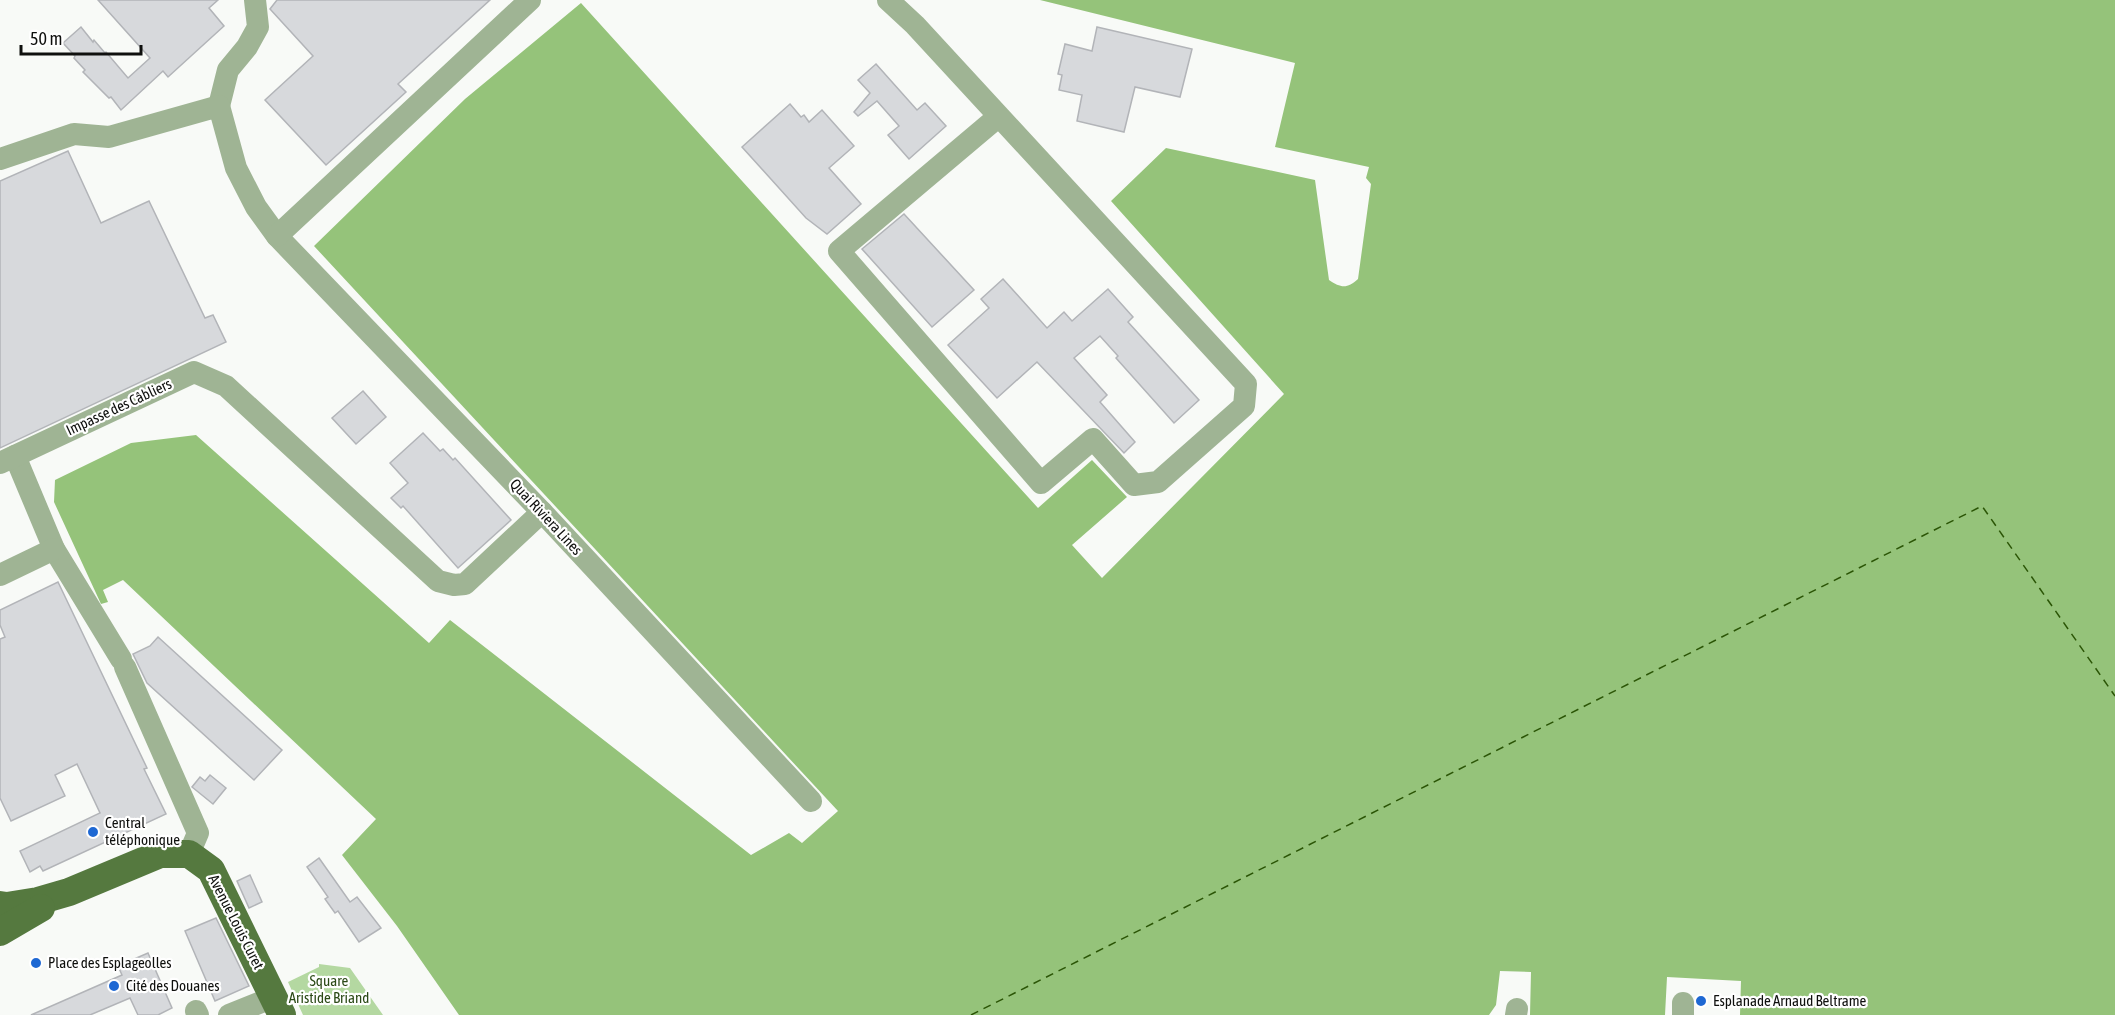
<svg xmlns="http://www.w3.org/2000/svg" width="2115" height="1015" viewBox="0 0 2115 1015" font-family="'Asap Condensed',sans-serif">
  <style>
    .green { fill: #b4d8a1 }
    .water { fill: #95c37a }
    .lines { fill: none; stroke-linecap: round; stroke-linejoin: round }
    .ferry { stroke: #2b5506; stroke-width: 1.5; stroke-dasharray: 8 6; stroke-linecap: butt }
    .building { fill: #d7d9dc; stroke: #b2b4b8; stroke-width: 1.5 }
    .minor { stroke: #9fb494; stroke-width: 22 }
    .major { stroke: #55793f; stroke-width: 28 }
    .poi-dot { fill: #1e68d3; stroke: #fff; stroke-width: 2 }
    .labels { text-anchor: middle; stroke-width: 4.5; stroke-linejoin: round; paint-order: stroke }
    .street-label { font-size: 15px; fill: #0f100e; stroke: #fff }
    .poi-label { font-size: 15px; fill: #0f100e; stroke: #fff; text-anchor: start }
    .park-label { font-size: 15px; fill: #2c4a17; stroke: #fff }
  </style>
  <rect width="100%" height="100%" fill="#f8faf7"/>
  <!-- green -->
  <polygon class="green" points="319,964 350,968 383,1015 303,1015 288,982 319,967"/>
  <!-- water -->
  <path class="water" d="M1040,0h1075v1015h-375l1,-34 -74,-4 -2,38h-135l1,-43 -31,-1 -4,34 -7,10h-1030l-62,-89 -55,-71 34,-36 -253,-239 -20,10 5,12 -7,2 -47,-102 1,-22 76,-37 65,-8 233,208 21,-23 301,235 38,-22 13,10 36,-32 -524,-565 151,-147 116,-96 457,505 54,-48 35,37 -55,48 30,33 182,-184 -173,-193 55,-53 149,32 14,100c12,8 18,9 29,-1l13,-95 -5,-6 3,-11 -94,-20 20,-84z"/>
  <g class="lines">
    <!-- ferry -->
    <polyline class="ferry" points="971,1015 1982,506 2115,696"/>
  </g>
  <!-- building -->
  <g class="building">
    <polygon points="98,0 218,0 209,8 224,26 168,77 163,71 121,110 111,97 109,98 83,72 85,70 74,58 75,56 63,43 81,27 93,42 94,40 105,53 106,52 128,78 150,58"/>
    <polygon points="277,0 490,0 398,84 406,92 326,165 265,100 313,56 270,9"/>
    <polygon points="1097,27 1192,49 1180,97 1135,87 1124,132 1077,121 1082,95 1059,90 1062,75 1058,74 1065,44 1092,51"/>
    <polygon points="876,64 917,110 925,103 946,126 909,159 888,135 899,126 877,101 858,116 854,112 870,93 858,80"/>
    <polygon points="790,104 801,117 804,115 809,122 822,110 854,146 829,168 861,204 827,234 806,218 742,147"/>
    <polygon points="68,151 101,223 149,201 205,318 213,315 226,342 0,448 0,181"/>
    <polygon points="904,214 974,290 932,327 862,249"/>
    <polygon points="1003,279 1047,328 1064,312 1072,321 1108,289 1133,317 1128,322 1199,400 1174,423 1116,358 1118,356 1100,336 1074,358 1107,395 1100,402 1135,442 1124,453 1037,362 997,398 948,345 989,308 981,299"/>
    <polygon points="363,391 386,417 356,444 332,418"/>
    <polygon points="423,433 440,451 443,449 453,460 455,458 511,520 458,568 403,506 401,508 391,498 408,483 390,463"/>
    <polygon points="58,582 147,768 144,769 166,814 43,871 40,866 30,872 20,851 100,813 77,764 55,775 65,796 11,821 0,798 0,639 5,637 0,625 0,610"/>
    <polygon points="158,637 282,750 254,780 147,683 133,654 150,646"/>
    <polygon points="210,775 226,788 213,804 192,787 200,777 205,781"/>
    <polygon points="319,858 350,902 357,897 381,928 359,942 338,911 335,913 325,899 328,897 307,867"/>
    <polygon points="250,875 262,902 249,908 237,881"/>
    <polygon points="216,918 249,986 215,1001 185,931"/>
    <polygon points="148,953 172,1008 158,1015 138,1015 130,998 90,1015 31,1015 122,975 118,966"/>
  </g>
  <g class="lines">
    <!-- minor -->
    <g class="minor">
      <polyline points="888,0 915,25 1246,384 1244,406 1158,482 1134,485 1093,439 1041,483 839,251 999,116"/>
      <polyline points="219,106 228,70 247,47 258,27 255,0"/>
      <polyline points="0,159 74,134 109,137 219,106 236,168 256,207 277,236 542,512 811,801"/>
      <polyline points="277,236 530,0"/>
      <polyline points="15,456 54,549 121,659"/>
      <polyline points="0,463 194,372 226,386 438,581 454,585 465,584 542,512"/>
      <polyline points="0,575 54,549"/>
      <polyline points="125,667 198,833 189,854"/>
      <polyline points="196,1011 198,1015"/>
      <polyline points="229,1015 274,997"/>
      <polyline points="1516,1015 1517,1009"/>
      <polyline points="1683,1015 1683,1003"/>
    </g>
    <!-- major -->
    <g class="major">
      <polyline points="0,905 7,906 38,901 69,892 160,854 189,854 211,870 282,1015"/>
      <polyline points="0,932 41,908"/>
    </g>
  </g>
  <!-- markers -->
  <g class="poi-dot">
    <circle cx="93" cy="832" r="6"/>
    <circle cx="36" cy="963" r="6"/>
    <circle cx="114" cy="986" r="6"/>
    <circle cx="1701" cy="1001" r="6"/>
  </g>
  <g class="labels">
    <!-- street labels -->
    <g class="street-label">
      <text transform="translate(119 407) rotate(-25)" y="5">Impasse des Câbliers</text>
      <text transform="translate(546 517) rotate(47)" y="5">Quai Riviera Lines</text>
      <text transform="translate(236 922) rotate(63)" y="5">Avenue Louis Curet</text>
    </g>
    <!-- poi labels -->
    <g class="poi-label">
      <text x="105" y="828">Central<tspan x="105" dy="17">téléphonique</tspan></text>
      <text x="48" y="968">Place des Esplageolles</text>
      <text x="126" y="991">Cité des Douanes</text>
      <text x="1713" y="1006">Esplanade Arnaud Beltrame</text>
    </g>
    <!-- park labels -->
    <g class="park-label">
      <text x="329" y="986">Square<tspan x="329" dy="17">Aristide Briand</tspan></text>
    </g>
  </g>
  <!-- scale -->
  <path d="M21 45v9h120v-9" fill="none" stroke="#0f100e" stroke-width="3"/>
  <text x="30" y="45" font-size="18" fill="#0f100e" stroke="#ffffff" stroke-width="4.5" paint-order="stroke">50 m</text>
</svg>
